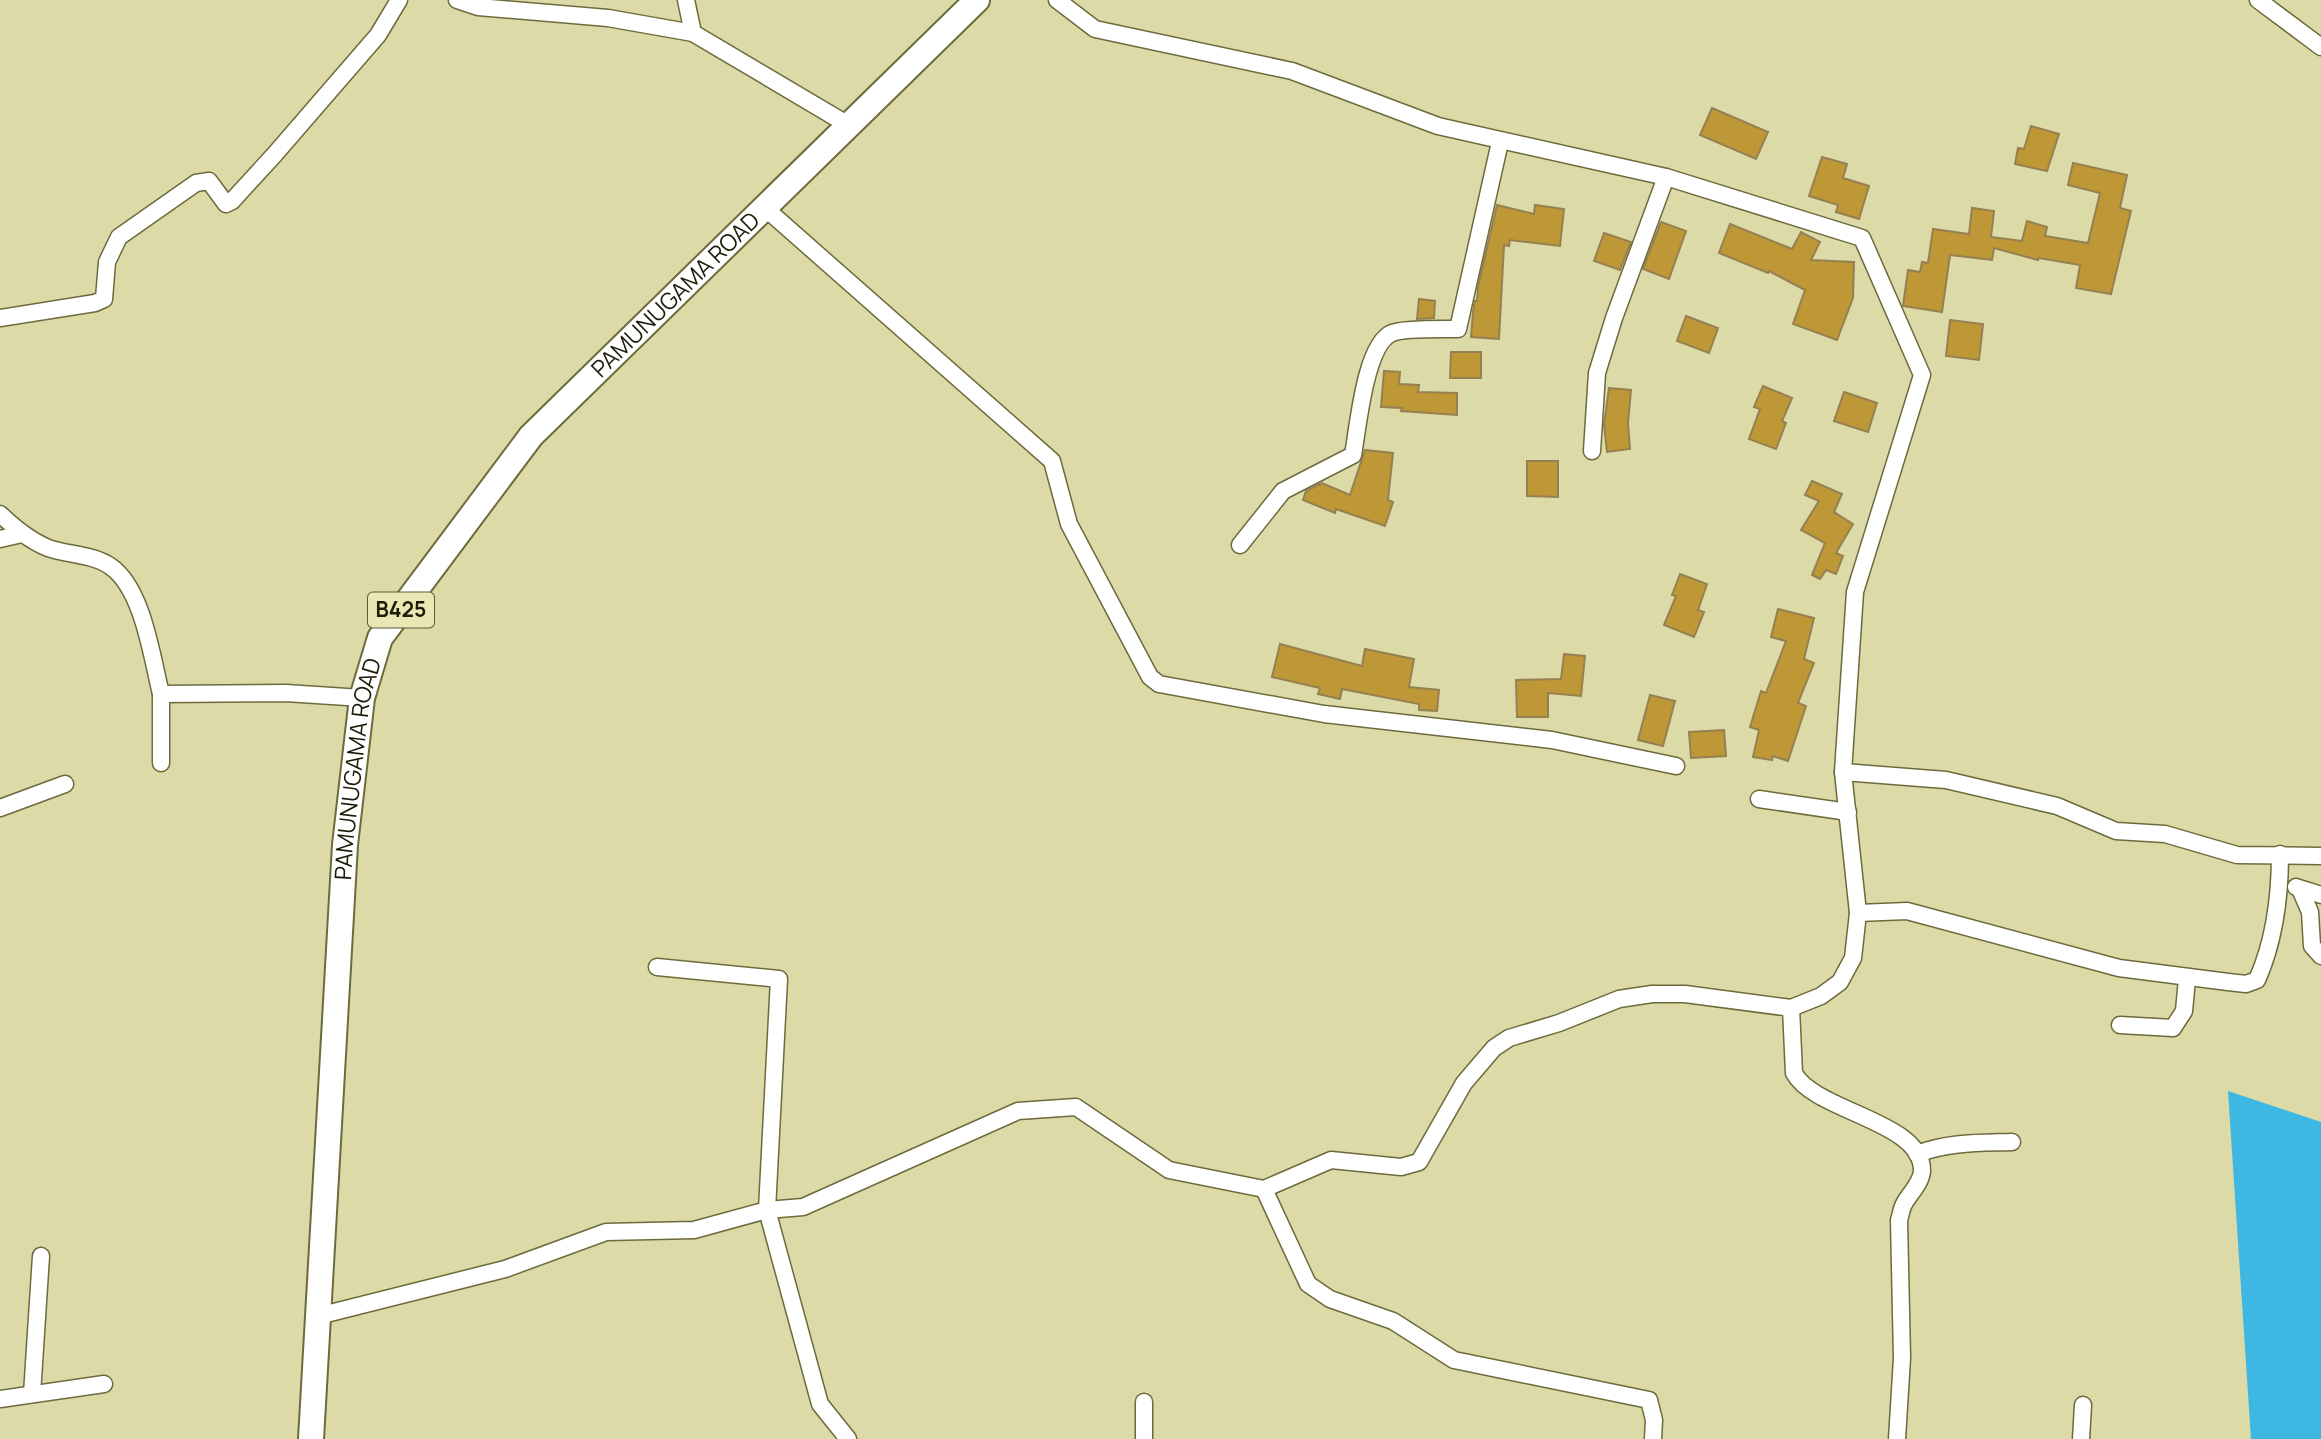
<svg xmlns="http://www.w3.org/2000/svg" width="2321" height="1439" viewBox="0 0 2321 1439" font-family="Manrope,sans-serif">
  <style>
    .water { fill: #3eb8e3 }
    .building { fill: #be9736; stroke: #958052; stroke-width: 2 }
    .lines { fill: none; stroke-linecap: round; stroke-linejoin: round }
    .minor-casing { stroke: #6d6a3b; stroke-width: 19 }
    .primary-casing { stroke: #6d6a3b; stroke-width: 28 }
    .minor { stroke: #fff; stroke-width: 16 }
    .primary { stroke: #fff; stroke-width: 24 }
    .labels { text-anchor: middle; stroke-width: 5; stroke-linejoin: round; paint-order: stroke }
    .shield { fill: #e9e7b3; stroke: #5a593b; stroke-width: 2 }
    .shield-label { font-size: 21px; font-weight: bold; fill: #1d1c08 }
    .street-label { font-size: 23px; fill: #1d1c08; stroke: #e9e7b3 }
  </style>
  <rect width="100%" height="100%" fill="#dcdaa6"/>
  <!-- water -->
  <polygon class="water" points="2228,1091 2321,1122 2321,1439 2251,1439"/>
  <!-- building -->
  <g class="building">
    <polygon points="1712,108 1768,132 1756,159 1700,135"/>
    <polygon points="2031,126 2059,134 2047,171 2015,164 2018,148 2024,149"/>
    <polygon points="1822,157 1847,164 1843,178 1869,186 1859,219 1836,212 1838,205 1809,196"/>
    <polygon points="2073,163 2127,175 2120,208 2131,211 2111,294 2076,288 2080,265 2039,258 2038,260 1994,248 1992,260 1950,255 1942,312 1903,306 1908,270 1920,272 1922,262 1928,263 1933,229 1969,234 1972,208 1994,211 1991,237 2022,241 2027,221 2047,227 2045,236 2088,243 2100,193 2068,185"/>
    <polygon points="1497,205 1534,214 1535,205 1564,209 1560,246 1510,240 1509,246 1504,245 1499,339 1471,337 1473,312 1475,301 1477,301 1478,287"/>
    <polygon points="1661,222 1686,231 1669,279 1643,269"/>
    <polygon points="1730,224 1792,249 1801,232 1820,242 1811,260 1854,262 1853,298 1837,340 1793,324 1805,290 1769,271 1768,273 1719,253"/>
    <polygon points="1604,233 1631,242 1620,270 1594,261"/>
    <polygon points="1419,299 1435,301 1434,318 1417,319"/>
    <polygon points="1686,316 1718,328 1709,353 1677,341"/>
    <polygon points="1950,320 1983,324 1979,360 1946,356"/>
    <polygon points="1451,352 1481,352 1481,378 1450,378"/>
    <polygon points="1384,371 1400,372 1399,384 1419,385 1418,392 1457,393 1457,415 1401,411 1402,408 1381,407"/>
    <polygon points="1763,386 1792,398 1782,421 1786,423 1776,449 1749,439 1760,409 1754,407"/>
    <polygon points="1609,388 1631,390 1628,423 1630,449 1607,452 1604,425"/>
    <polygon points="1844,392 1877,403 1868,432 1834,421"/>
    <polygon points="1365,450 1393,453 1388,500 1393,502 1385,526 1336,509 1335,513 1303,500 1306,491 1322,483 1350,495"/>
    <polygon points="1527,461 1558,461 1558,497 1527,496"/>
    <polygon points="1812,481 1842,494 1834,512 1853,524 1836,553 1843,556 1836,574 1826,570 1820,579 1812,575 1825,543 1801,530 1819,501 1805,495"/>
    <polygon points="1680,574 1707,584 1698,610 1704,612 1694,637 1664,625 1676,596 1672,595"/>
    <polygon points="1778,609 1814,618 1804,659 1814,663 1798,703 1806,706 1788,761 1773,756 1772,760 1753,757 1759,730 1750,727 1761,691 1766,693 1786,641 1771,637"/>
    <polygon points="1280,644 1362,666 1365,649 1414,659 1409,687 1439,690 1437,711 1419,710 1419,704 1342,689 1340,699 1318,694 1320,688 1272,677"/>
    <polygon points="1564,654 1585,656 1581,696 1548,693 1548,717 1517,717 1516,680 1561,679"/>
    <polygon points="1650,695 1675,701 1663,746 1638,740"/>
    <polygon points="1724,730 1726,756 1691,758 1689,732"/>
  </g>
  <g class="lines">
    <defs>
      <g id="minor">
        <polyline points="457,0 478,7 608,18 693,33 850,126"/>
        <polyline points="686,0 693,33"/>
        <polyline points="2258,0 2321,47"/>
        <polyline points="765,208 1052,461 1069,524 1150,677 1159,684 1324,714 1552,740 1676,766"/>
        <polyline points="0,318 95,303 104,299 107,262 119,237 196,183 209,181 226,204 232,201 275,154 378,35 399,0"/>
        <polyline points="1592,451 1597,373 1614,318 1666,177"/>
        <path d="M0,514c15,14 29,26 48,34 20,7 44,6 62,18 33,22 42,92 51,128l125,-1 76,5"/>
        <polyline points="0,539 22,534"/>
        <path d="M1240,545l43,-54 70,-36c5,-27 12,-111 39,-122 11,-5 51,-4 66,-4l42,-187"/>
        <polyline points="161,763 161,694"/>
        <polyline points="1843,772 1946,780 2057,806 2116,831 2165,834 2237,855 2321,856"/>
        <polyline points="1759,799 1848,812"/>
        <polyline points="0,808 65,784"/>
        <polyline points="2296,887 2321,895"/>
        <polyline points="2300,889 2310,912 2312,946 2321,956"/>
        <path d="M1858,913l49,-2 212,57 109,14 18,2 11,-4c17,-38 23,-85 23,-126"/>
        <polyline points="657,967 779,979 767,1210 820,1404 848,1439"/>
        <path d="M1791,1008l3,65c21,39 129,48 128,98 -1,13 -13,23 -18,33 -3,5 -3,11 -5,16l3,138 -5,81"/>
        <polyline points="2120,1025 2173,1028 2184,1011 2187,979"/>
        <path d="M1917,1154c31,-12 62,-11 95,-12"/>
        <polyline points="1264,1189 1308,1284 1330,1299 1393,1321 1454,1360 1649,1400 1654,1420 1653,1439"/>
        <polyline points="318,1316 505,1269 606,1232 694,1230 767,1210 803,1207 1018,1111 1076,1107 1169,1170 1264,1189 1331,1160 1401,1167 1419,1162 1464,1083 1494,1048 1509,1038 1559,1023 1619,999 1652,994 1685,994 1791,1008 1821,996 1840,982 1853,958 1858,913 1843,772 1855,592 1922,375 1862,238 1666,177 1438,126 1292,71 1095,29 1057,0"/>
        <polyline points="32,1394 41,1256"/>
        <polyline points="0,1399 104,1384"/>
        <polyline points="1144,1402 1144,1439"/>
        <polyline points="2081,1439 2083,1405"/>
      </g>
      <g id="primary">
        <path id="s1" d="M311,1439l34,-594 17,-147 18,-60 151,-202 446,-436"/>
      </g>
    </defs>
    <!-- minor casing -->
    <use href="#minor" class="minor-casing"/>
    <!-- primary casing -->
    <use href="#primary" class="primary-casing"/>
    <!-- minor -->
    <use href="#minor" class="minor"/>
    <!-- primary -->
    <use href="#primary" class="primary"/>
  </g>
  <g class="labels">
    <!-- shield labels -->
    <rect class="shield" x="368" y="592.5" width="66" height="35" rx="5"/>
    <g class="shield-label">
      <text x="401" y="617">B425</text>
    </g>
    <!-- street labels -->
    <g class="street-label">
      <text dy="8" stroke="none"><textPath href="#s1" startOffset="1260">PAMUNUGAMA ROAD</textPath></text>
      <text dy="8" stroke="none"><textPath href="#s1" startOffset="672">PAMUNUGAMA ROAD</textPath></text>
    </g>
  </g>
</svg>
